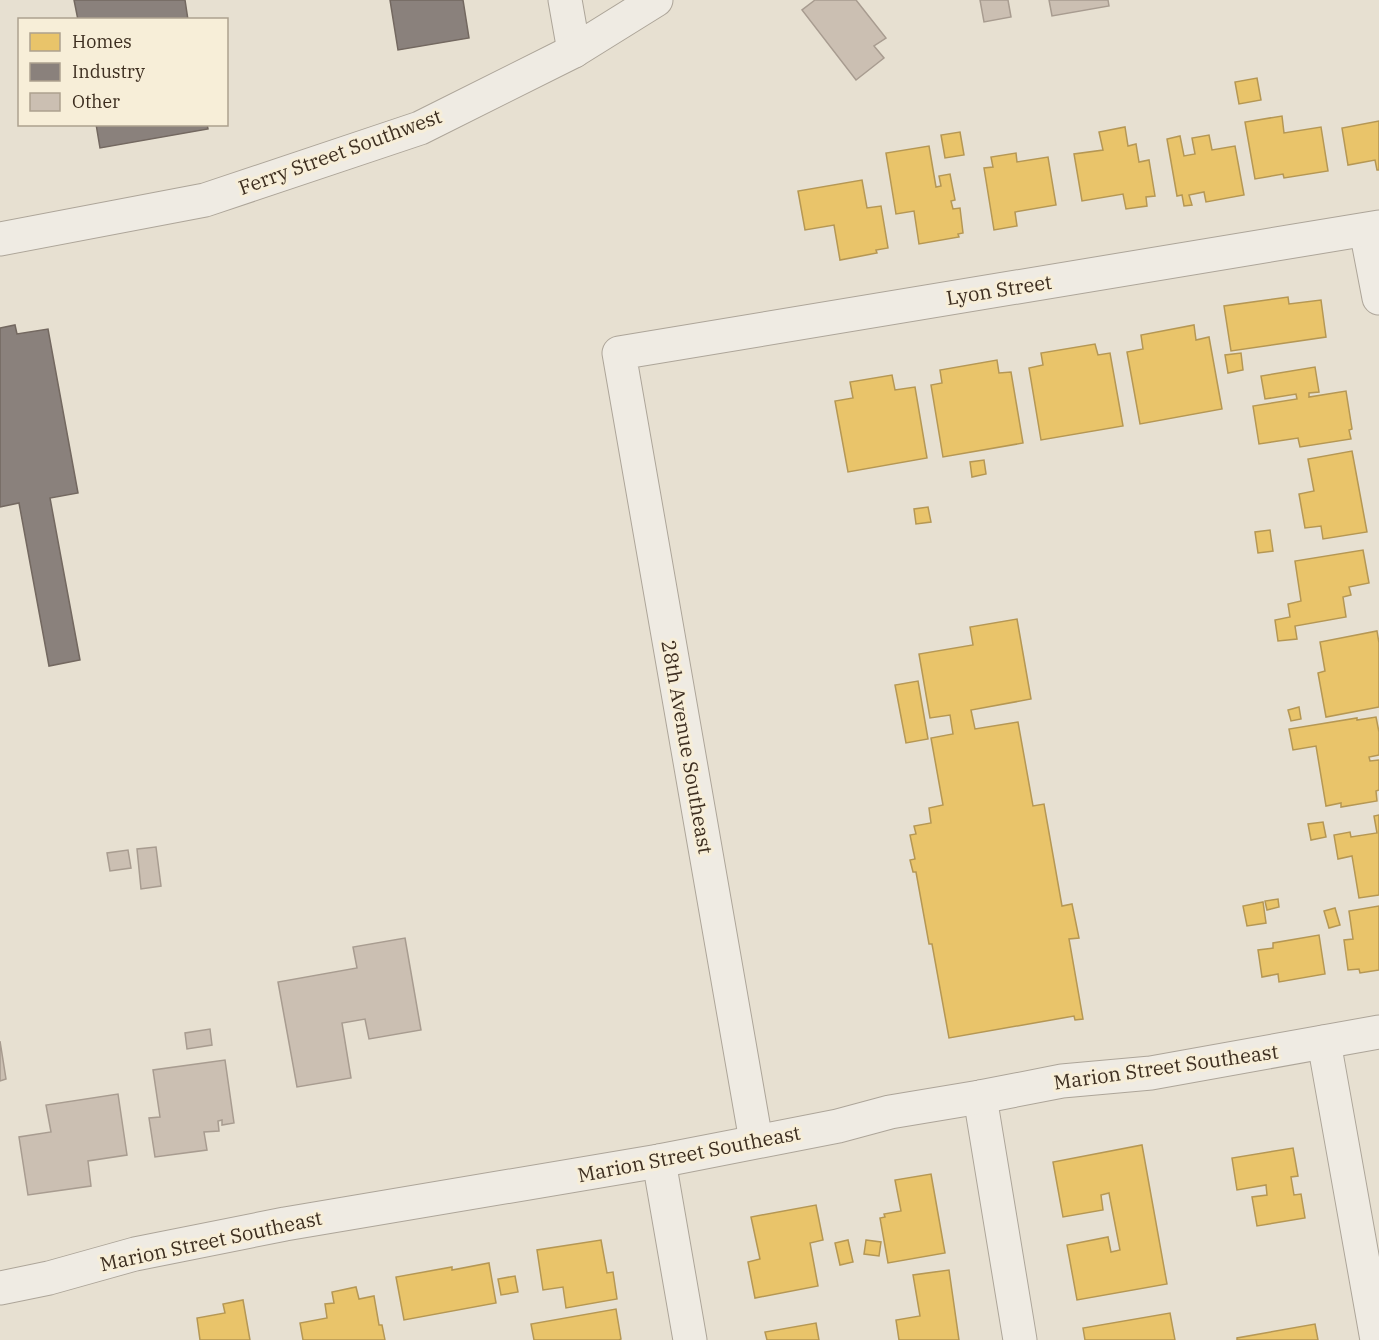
<svg xmlns="http://www.w3.org/2000/svg" width="1379" height="1340" viewBox="0 0 1379 1340" font-family="'IBM Plex Serif',serif">
  <style>
    .homes { fill: #e9c46a; stroke: #b59754; stroke-width: 1.5 }
    .industry { fill: #8a817c; stroke: #736860; stroke-width: 1.5 }
    .building { fill: #cbbfb2; stroke: #a89c90; stroke-width: 1.5 }
    .lines { fill: none; stroke-linecap: round; stroke-linejoin: round }
    .minor-casing { stroke: #ada599; stroke-width: 35 }
    .minor { stroke: #efebe3; stroke-width: 33 }
    .labels { text-anchor: middle; stroke-width: 6; stroke-linejoin: round; paint-order: stroke }
    .street-label { font-size: 20px; fill: #3d2e20; stroke: #f7eed8 }
  </style>
  <rect width="100%" height="100%" fill="#e7e0d1"/>
  <!-- homes -->
  <g class="homes">
    <polygon points="1257,78 1261,100 1239,104 1235,82"/>
    <polygon points="1282,116 1284,133 1321,127 1328,171 1284,178 1283,174 1255,179 1245,122"/>
    <polygon points="1379,121 1379,170 1377,170 1375,160 1348,165 1342,128"/>
    <polygon points="1125,127 1128,146 1136,144 1139,162 1149,160 1155,196 1146,197 1147,206 1126,209 1123,194 1082,201 1074,154 1103,150 1099,132"/>
    <polygon points="960,132 964,155 945,158 941,135"/>
    <polygon points="1209,135 1212,150 1235,146 1244,195 1206,202 1204,192 1189,195 1192,205 1184,206 1182,195 1177,196 1167,139 1180,136 1184,156 1195,154 1192,138"/>
    <polygon points="929,146 936,187 941,186 939,176 950,174 955,200 951,201 953,209 960,208 963,233 958,234 959,237 919,244 914,211 896,214 886,153"/>
    <polygon points="1016,153 1017,162 1048,157 1056,205 1015,212 1017,226 994,230 984,168 993,167 991,157"/>
    <polygon points="862,180 867,208 881,206 888,248 876,250 877,253 840,260 834,225 805,230 798,191"/>
    <polygon points="1288,297 1289,304 1321,300 1326,337 1231,351 1224,306"/>
    <polygon points="1194,325 1196,340 1209,337 1222,409 1140,424 1127,352 1143,349 1141,335"/>
    <polygon points="1095,344 1098,355 1110,353 1123,426 1041,440 1029,368 1043,365 1041,353"/>
    <polygon points="1241,353 1243,370 1228,373 1225,355"/>
    <polygon points="997,360 999,373 1011,372 1023,443 943,457 931,385 942,383 940,370"/>
    <polygon points="1315,367 1319,392 1309,393 1309,397 1346,391 1352,429 1349,430 1351,439 1300,447 1298,438 1259,444 1253,406 1297,399 1296,394 1265,399 1261,376"/>
    <polygon points="892,375 895,390 915,387 927,458 848,472 835,401 853,398 850,382"/>
    <polygon points="1352,451 1367,532 1323,539 1321,526 1305,528 1299,494 1314,491 1308,459"/>
    <polygon points="984,460 986,474 972,477 970,462"/>
    <polygon points="928,507 931,522 916,524 914,509"/>
    <polygon points="1270,530 1273,551 1258,553 1255,532"/>
    <polygon points="1363,550 1369,583 1349,587 1351,595 1343,597 1346,617 1295,626 1297,639 1278,641 1275,620 1290,617 1288,604 1301,601 1295,561"/>
    <polygon points="1017,619 1031,699 971,710 975,729 1018,722 1033,806 1044,804 1062,906 1072,904 1079,938 1069,939 1083,1019 1075,1020 1074,1016 949,1038 932,944 929,944 916,872 913,872 910,860 915,859 910,835 916,834 914,826 931,823 929,808 943,805 931,738 953,734 950,715 930,718 919,654 973,645 970,627"/>
    <polygon points="1377,631 1379,643 1379,707 1326,717 1318,673 1325,671 1320,642"/>
    <polygon points="918,681 928,739 906,743 895,685"/>
    <polygon points="1299,707 1301,719 1291,721 1288,710"/>
    <polygon points="1376,717 1379,732 1379,755 1369,757 1370,761 1379,760 1379,790 1376,791 1377,801 1341,807 1341,803 1326,806 1316,746 1293,750 1289,729 1357,718 1357,720"/>
    <polygon points="1379,815 1379,895 1359,898 1352,856 1338,859 1334,835 1350,832 1351,837 1377,833 1374,816"/>
    <polygon points="1323,822 1326,837 1311,840 1308,824"/>
    <polygon points="1278,899 1279,907 1267,910 1265,901"/>
    <polygon points="1263,902 1266,923 1247,926 1243,906"/>
    <polygon points="1379,906 1379,970 1360,973 1359,969 1348,970 1344,940 1353,939 1349,911"/>
    <polygon points="1335,908 1340,925 1329,928 1324,911"/>
    <polygon points="1319,935 1325,974 1279,982 1278,974 1262,977 1258,950 1273,948 1273,943"/>
    <polygon points="1142,1145 1167,1284 1077,1300 1067,1245 1108,1237 1111,1252 1120,1250 1109,1193 1101,1195 1103,1210 1063,1217 1053,1162"/>
    <polygon points="1293,1148 1298,1176 1291,1177 1294,1195 1301,1194 1305,1218 1257,1226 1252,1197 1267,1195 1266,1185 1237,1190 1232,1158"/>
    <polygon points="931,1174 945,1253 888,1263 880,1218 885,1217 884,1214 901,1211 895,1180"/>
    <polygon points="816,1205 823,1240 810,1243 818,1286 755,1298 748,1262 760,1259 751,1217"/>
    <polygon points="601,1240 607,1273 613,1272 617,1299 566,1308 563,1287 543,1290 537,1250"/>
    <polygon points="848,1240 853,1262 840,1265 835,1243"/>
    <polygon points="866,1240 881,1242 879,1256 864,1254"/>
    <polygon points="489,1263 496,1303 404,1320 396,1277 452,1267 452,1270"/>
    <polygon points="949,1270 959,1340 899,1340 896,1320 920,1316 913,1275"/>
    <polygon points="515,1276 518,1292 501,1295 498,1279"/>
    <polygon points="356,1287 359,1299 374,1296 379,1325 382,1325 385,1340 303,1340 300,1323 327,1318 325,1304 334,1303 332,1292"/>
    <polygon points="243,1300 250,1340 200,1340 197,1318 225,1313 223,1304"/>
    <polygon points="616,1309 621,1339 619,1340 534,1340 531,1324"/>
    <polygon points="1170,1313 1175,1340 1085,1340 1083,1328"/>
    <polygon points="816,1323 819,1340 767,1340 765,1332"/>
    <polygon points="1315,1324 1318,1340 1237,1340 1237,1338"/>
  </g>
  <!-- industry -->
  <g class="industry">
    <polygon points="74,0 185,0 188,20 78,20"/>
    <polygon points="390,0 463,0 469,38 398,50"/>
    <polygon points="96,124 207,124 208,129 100,148"/>
    <polygon points="15,325 17,334 48,329 78,493 50,498 80,660 49,666 19,503 0,507 0,328"/>
  </g>
  <!-- building -->
  <g class="building">
    <polygon points="815,0 856,0 886,38 874,46 884,58 856,80 802,10"/>
    <polygon points="980,0 1008,0 1011,17 984,22"/>
    <polygon points="1049,0 1108,0 1109,6 1052,16"/>
    <polygon points="156,847 161,886 141,889 137,849"/>
    <polygon points="128,850 131,868 110,871 107,853"/>
    <polygon points="405,938 421,1030 369,1039 365,1019 342,1023 351,1078 297,1087 278,982 357,968 353,947"/>
    <polygon points="210,1029 212,1045 187,1049 185,1033"/>
    <polygon points="0,1041 6,1079 0,1081"/>
    <polygon points="225,1060 234,1123 222,1125 222,1120 218,1121 219,1131 204,1132 207,1150 155,1157 149,1118 160,1117 153,1070"/>
    <polygon points="118,1094 127,1155 88,1161 91,1186 28,1195 19,1137 51,1132 46,1105"/>
  </g>
  <g class="lines">
    <defs>
      <g id="minor">
        <polyline points="565,0 574,51"/>
        <polyline points="1366,230 1379,298"/>
        <polyline points="0,239 205,200 420,128 574,51 656,0"/>
        <polyline points="1324,1042 1377,1340"/>
        <polyline points="980,1097 1020,1340"/>
        <polyline points="756,1141 619,353 1379,227"/>
        <polyline points="659,1161 690,1340"/>
        <polyline points="0,1288 49,1278 135,1254 285,1224 659,1161 838,1126 890,1112 980,1097 1062,1081 1151,1073 1379,1032"/>
      </g>
    </defs>
    <!-- minor casing -->
    <use href="#minor" class="minor-casing"/>
    <!-- minor -->
    <use href="#minor" class="minor"/>
  </g>
  <g class="labels">
    <!-- street labels -->
    <g class="street-label">
      <text transform="translate(340 152) rotate(-20)" y="7">Ferry Street Southwest</text>
      <text transform="translate(999 290) rotate(-9)" y="7">Lyon Street</text>
      <text transform="translate(687 747) rotate(80)" y="7">28th Avenue Southeast</text>
      <text transform="translate(1166 1067) rotate(-8)" y="7">Marion Street Southeast</text>
      <text transform="translate(689 1154) rotate(-11)" y="7">Marion Street Southeast</text>
      <text transform="translate(211 1241) rotate(-12)" y="7">Marion Street Southeast</text>
    </g>
  </g>
  <!-- legend -->
  <rect x="18" y="18" width="210" height="108" fill="#f7eed8" stroke="#ada18e" stroke-width="1.5"/>
  <rect x="30" y="33" width="30" height="18" fill="#e9c46a" stroke="#ada18e" stroke-width="1.5"/>
  <text x="72" y="48" font-size="18" fill="#3d2e20">Homes</text>
  <rect x="30" y="63" width="30" height="18" fill="#8a817c" stroke="#ada18e" stroke-width="1.5"/>
  <text x="72" y="78" font-size="18" fill="#3d2e20">Industry</text>
  <rect x="30" y="93" width="30" height="18" fill="#cbbfb2" stroke="#ada18e" stroke-width="1.5"/>
  <text x="72" y="108" font-size="18" fill="#3d2e20">Other</text>
</svg>
